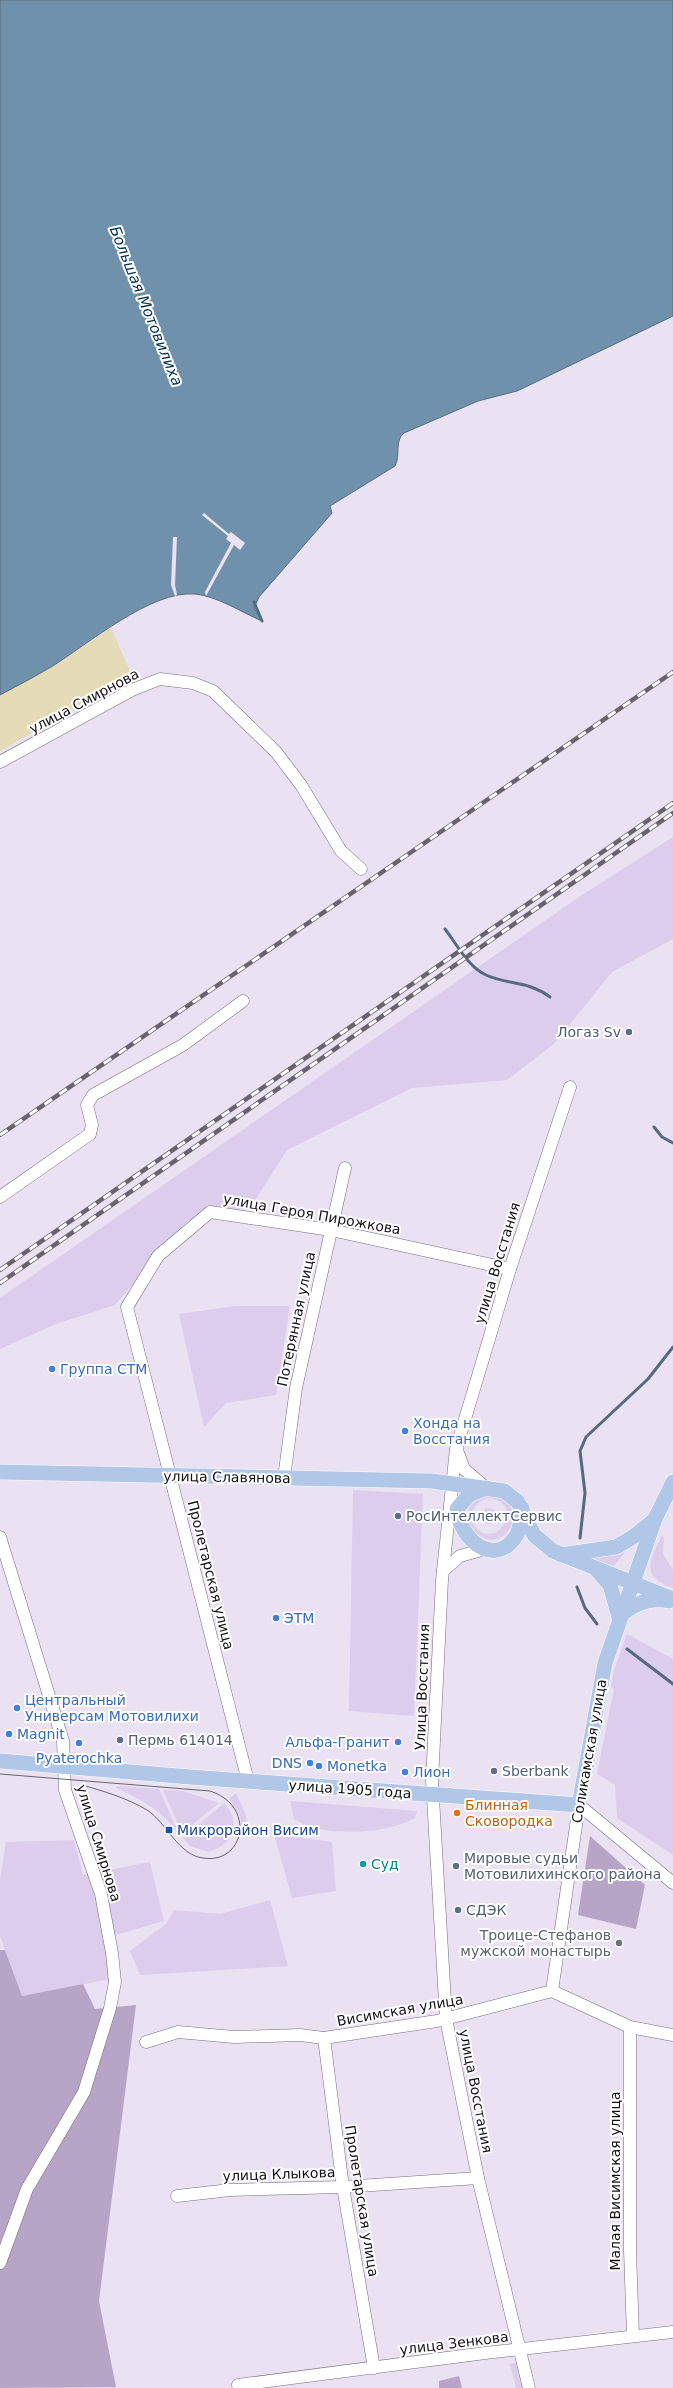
<svg xmlns="http://www.w3.org/2000/svg" width="673" height="2388" viewBox="0 0 673 2388" font-family="'DejaVu Sans',sans-serif">
  <style>
    .green { fill: #ddcdec; fill-rule: evenodd }
    .forest { fill: #b7a5c8 }
    .sand { fill: #e5dcb7 }
    .water { fill: #7091ab; stroke: #546a7e }
    .pier { fill: #eae1f2 }
    .lines { fill: none; stroke-linecap: round; stroke-linejoin: round }
    .stream { stroke: #546a7e; stroke-width: 3 }
    .minor-casing { stroke: #756d7c; stroke-width: 13 }
    .major-casing { stroke: #fff; stroke-width: 16 }
    .minor { stroke: #fff; stroke-width: 12 }
    .major { stroke: #b0c7e8; stroke-width: 15 }
    .tram { stroke: #69636e; stroke-width: 1 }
    .rail-casing { stroke: #69636e; stroke-width: 4.5 }
    .rail { stroke: #fff; stroke-width: 3; stroke-dasharray: 9; stroke-linecap: butt }
    .service-dot { fill: #5c6f8a; stroke: #fff; stroke-width: 1.5 }
    .shop-dot { fill: #3f7fe0; stroke: #fff; stroke-width: 1.5 }
    .food-dot { fill: #e8710a; stroke: #fff; stroke-width: 1.5 }
    .transit-dot { fill: #1a4fb4; stroke: #fff; stroke-width: 1.5 }
    .culture-dot { fill: #0f9aa8; stroke: #fff; stroke-width: 1.5 }
    .worship-dot { fill: #6b7280; stroke: #fff; stroke-width: 1.5 }
    .labels { text-anchor: middle; stroke-width: 4; stroke-linejoin: round; paint-order: stroke }
    .street-label { font-size: 14px; fill: #131016; stroke: #fff }
    .service-label { font-size: 14px; fill: #4e5e75; stroke: #fff; text-anchor: start }
    .shop-label { font-size: 14px; fill: #366cbe; stroke: #fff; text-anchor: start }
    .food-label { font-size: 14px; fill: #c56008; stroke: #fff; text-anchor: start }
    .transit-label { font-size: 14px; fill: #164399; stroke: #fff; text-anchor: start }
    .culture-label { font-size: 14px; fill: #0d838f; stroke: #fff; text-anchor: start }
    .worship-label { font-size: 14px; fill: #5b616d; stroke: #fff; text-anchor: end }
    .water-label { font-size: 15px; font-style: italic; fill: #022f4a; stroke: #fff }
  </style>
  <rect width="100%" height="100%" fill="#eae1f2"/>
  <!-- green -->
  <g class="green">
    <polygon points="673,837 673,939 612,972 554,1044 507,1080 412,1088 287,1150 250,1208 188,1220 115,1305 56,1324 0,1349 0,1298 582,895"/>
    <polygon points="235,1306 290,1306 276,1395 226,1403 204,1427 179,1314"/>
    <polygon points="353,1490 423,1494 414,1716 349,1711"/>
    <path d="M485,1495c4,0 11,0 15,2 12,4 16,21 10,31 -19,34 -68,-15 -25,-33zM489,1498c39,6 5,55 -14,28 -9,-12 1,-25 14,-28z"/>
    <circle cx="489" cy="1516" r="8"/>
    <path d="M662,1535l2,2 -1,17 10,16v18c-34,-12 -23,-27 -11,-53z"/>
    <polygon points="628,1548 614,1566 591,1559 592,1558"/>
    <polygon points="627,1634 673,1659 673,1855 617,1818 615,1785 597,1774 614,1689 611,1687 614,1670"/>
    <path d="M117,1786l42,3 19,43c-18,-22 -37,-33 -62,-44z"/>
    <polygon points="163,1790 183,1791 219,1803 182,1833"/>
    <polygon points="236,1793 245,1813 249,1831 242,1832 240,1816 229,1799"/>
    <path d="M290,1801l127,10 -2,7c-26,15 -72,17 -101,10 -7,-2 -14,-6 -20,-9z"/>
    <path d="M224,1803c19,19 8,43 -16,49l-18,-6 -7,-8z"/>
    <polygon points="274,1834 332,1842 336,1891 292,1898"/>
    <polygon points="74,1840 83,1875 150,1862 164,1921 105,1938 111,1979 22,1996 0,1936 0,1879 6,1842"/>
    <polygon points="270,1900 288,1966 140,1975 130,1951 166,1924 174,1910 220,1914"/>
    <polygon points="519,2362 525,2388 516,2388 510,2364"/>
  </g>
  <!-- forest -->
  <g class="forest">
    <polygon points="590,1836 645,1885 636,1929 578,1915"/>
    <polygon points="0,1950 5,1950 22,1996 83,1984 95,2009 136,2005 99,2301 116,2387 0,2388"/>
    <polygon points="459,2376 462,2388 439,2388 439,2381"/>
  </g>
  <!-- sand -->
  <polygon class="sand" points="111,628 132,676 0,751 0,695 50,668"/>
  <!-- water -->
  <path class="water" d="M0,0h673v316l-156,75 -39,10 -74,32c-10,8 -3,22 -9,33l-65,40 2,7 -73,84 -5,11 8,13c-21,-9 -45,-25 -67,-27 -44,-4 -108,51 -144,73 -17,10 -34,19 -51,28z"/>
  <!-- pier -->
  <g class="pier">
    <polygon points="204,513 229,534 231,532 245,543 240,550 234,545 206,596 205,592 231,543 226,539 228,536 202,515"/>
    <polygon points="173,537 177,537 175,585 177,595 175,596 171,585"/>
  </g>
  <g class="lines">
    <!-- stream -->
    <g class="stream">
      <polyline points="254,602 262,621"/>
      <path d="M445,929c11,14 23,38 41,46 21,10 41,5 64,22"/>
      <polyline points="654,1127 662,1137 673,1143"/>
      <polyline points="580,1538 585,1493 580,1451 586,1437 648,1379 673,1347"/>
      <polyline points="577,1587 585,1608 597,1624"/>
      <polyline points="627,1649 673,1684"/>
    </g>
    <defs>
      <g id="minor">
        <polyline points="0,762 132,690 160,679 193,683 213,691 276,752 301,785 341,851 361,869"/>
        <polyline points="0,1197 90,1134 92,1125 87,1105 93,1095 183,1045 243,1001"/>
        <polyline points="457,1450 464,1469 486,1488"/>
        <polyline points="284,1478 296,1388 345,1168"/>
        <polyline points="0,1537 63,1741 65,1790 101,1894 112,1953 115,1982 110,2008 84,2092 27,2189 0,2263"/>
        <polyline points="443,1571 460,1556 485,1549"/>
        <polyline points="248,1781 127,1307 158,1256 210,1212 331,1230 510,1269"/>
        <polyline points="579,1805 673,1883"/>
        <polyline points="552,1991 579,1805"/>
        <polyline points="630,2027 630,2250 633,2336"/>
        <polyline points="324,2038 343,2187 374,2368"/>
        <polyline points="146,2042 178,2032 234,2037 300,2035 324,2038 437,2021 552,1991 630,2027 673,2035"/>
        <polyline points="177,2196 230,2190 343,2187 478,2178"/>
        <polyline points="238,2385 485,2353 673,2332"/>
        <polyline points="529,2388 478,2178 446,2019 432,1781 442,1580 456,1449 510,1269 570,1087"/>
      </g>
      <g id="major">
        <polyline points="0,1472 432,1481 504,1491 518,1502 534,1535 553,1551 673,1599"/>
        <path d="M486,1488l-17,7 -12,14c3,32 39,59 59,27 5,-8 5,-19 6,-28"/>
        <polyline points="561,1555 616,1547 633,1537 654,1520"/>
        <polyline points="597,1570 610,1585 619,1617"/>
        <path d="M619,1617c14,-13 31,-20 50,-16"/>
        <polyline points="0,1761 190,1777 579,1805 605,1663 655,1519 673,1482"/>
      </g>
    </defs>
    <!-- minor casing -->
    <use href="#minor" class="minor-casing"/>
    <!-- major casing -->
    <use href="#major" class="major-casing"/>
    <!-- minor -->
    <use href="#minor" class="minor"/>
    <!-- major -->
    <use href="#major" class="major"/>
    <!-- tram -->
    <path class="tram" d="M0,1774l210,17c47,15 34,74 -7,67 -25,-3 -36,-35 -56,-48 -20,-12 -44,-19 -65,-25"/>
    <defs>
      <g id="rail">
        <polyline points="0,1135 673,672"/>
        <polyline points="0,1270 673,803"/>
        <polyline points="0,1283 673,813"/>
      </g>
    </defs>
    <!-- rail casing -->
    <use href="#rail" class="rail-casing"/>
    <!-- rail -->
    <use href="#rail" class="rail"/>
  </g>
  <!-- markers -->
  <g class="service-dot">
    <circle cx="629" cy="1032" r="4"/>
    <circle cx="398" cy="1516" r="4"/>
    <circle cx="120" cy="1740" r="4"/>
    <circle cx="494" cy="1771" r="4"/>
    <circle cx="456" cy="1866" r="4"/>
    <circle cx="458" cy="1910" r="4"/>
  </g>
  <g class="shop-dot">
    <circle cx="52" cy="1369" r="4"/>
    <circle cx="405" cy="1431" r="4"/>
    <circle cx="276" cy="1618" r="4"/>
    <circle cx="17" cy="1708" r="4"/>
    <circle cx="9" cy="1734" r="4"/>
    <circle cx="398" cy="1742" r="4"/>
    <circle cx="79" cy="1743" r="4"/>
    <circle cx="310" cy="1763" r="4"/>
    <circle cx="319" cy="1766" r="4"/>
    <circle cx="405" cy="1772" r="4"/>
  </g>
  <circle class="food-dot" cx="457" cy="1813" r="4"/>
  <rect class="transit-dot" x="165" y="1826" width="8" height="8" rx="2"/>
  <circle class="culture-dot" cx="363" cy="1864" r="4"/>
  <circle class="worship-dot" cx="619" cy="1943" r="4"/>
  <g class="labels">
    <!-- street labels -->
    <g class="street-label">
      <text transform="translate(84 701) rotate(-28)" y="5">улица Смирнова</text>
      <text transform="translate(312 1214) rotate(10)" y="5">улица Героя Пирожкова</text>
      <text transform="translate(497 1263) rotate(-73)" y="5">улица Восстания</text>
      <text transform="translate(296 1319) rotate(-78)" y="5">Потерянная улица</text>
      <text transform="translate(227 1477) rotate(1)" y="5">улица Славянова</text>
      <text transform="translate(211 1575) rotate(76)" y="5">Пролетарская улица</text>
      <text transform="translate(422 1687) rotate(-88)" y="5">Улица Восстания</text>
      <text transform="translate(589 1751) rotate(-80)" y="5">Соликамская улица</text>
      <text transform="translate(350 1789) rotate(4)" y="5">улица 1905 года</text>
      <text transform="translate(99 1843) rotate(73)" y="5">улица Смирнова</text>
      <text transform="translate(400 2010) rotate(-10)" y="5">Висимская улица</text>
      <text transform="translate(476 2091) rotate(79)" y="5">улица Восстания</text>
      <text transform="translate(279 2174) rotate(-2)" y="5">улица Клыкова</text>
      <text transform="translate(615 2181) rotate(-90)" y="5">Малая Висимская улица</text>
      <text transform="translate(362 2201) rotate(81)" y="5">Пролетарская улица</text>
      <text transform="translate(454 2343) rotate(-7)" y="5">улица Зенкова</text>
    </g>
    <!-- service labels -->
    <g class="service-label">
      <text x="621" y="1037" text-anchor="end">Логаз Sv</text>
      <text x="406" y="1521">РосИнтеллектСервис</text>
      <text x="128" y="1745">Пермь 614014</text>
      <text x="502" y="1776">Sberbank</text>
      <text x="464" y="1863">Мировые судьи<tspan x="464" dy="16">Мотовилихинского района</tspan></text>
      <text x="466" y="1915">СДЭК</text>
    </g>
    <!-- shop labels -->
    <g class="shop-label">
      <text x="60" y="1374">Группа СТМ</text>
      <text x="413" y="1428">Хонда на<tspan x="413" dy="16">Восстания</tspan></text>
      <text x="284" y="1623">ЭТМ</text>
      <text x="25" y="1705">Центральный<tspan x="25" dy="16">Универсам Мотовилихи</tspan></text>
      <text x="17" y="1739">Magnit</text>
      <text x="390" y="1747" text-anchor="end">Альфа-Гранит</text>
      <text x="79" y="1763" text-anchor="middle">Pyaterochka</text>
      <text x="302" y="1768" text-anchor="end">DNS</text>
      <text x="327" y="1771">Monetka</text>
      <text x="413" y="1777">Лион</text>
    </g>
    <!-- food labels -->
    <g class="food-label">
      <text x="465" y="1810">Блинная<tspan x="465" dy="16">Сковородка</tspan></text>
    </g>
    <!-- transit labels -->
    <g class="transit-label">
      <text x="177" y="1835">Микрорайон Висим</text>
    </g>
    <!-- culture labels -->
    <g class="culture-label">
      <text x="371" y="1869">Суд</text>
    </g>
    <!-- worship labels -->
    <g class="worship-label">
      <text x="611" y="1940">Троице-Стефанов<tspan x="611" dy="16">мужской монастырь</tspan></text>
    </g>
    <!-- water labels -->
    <g class="water-label">
      <text transform="translate(146 306) rotate(68)" y="5">Большая Мотовилиха</text>
    </g>
  </g>
</svg>
